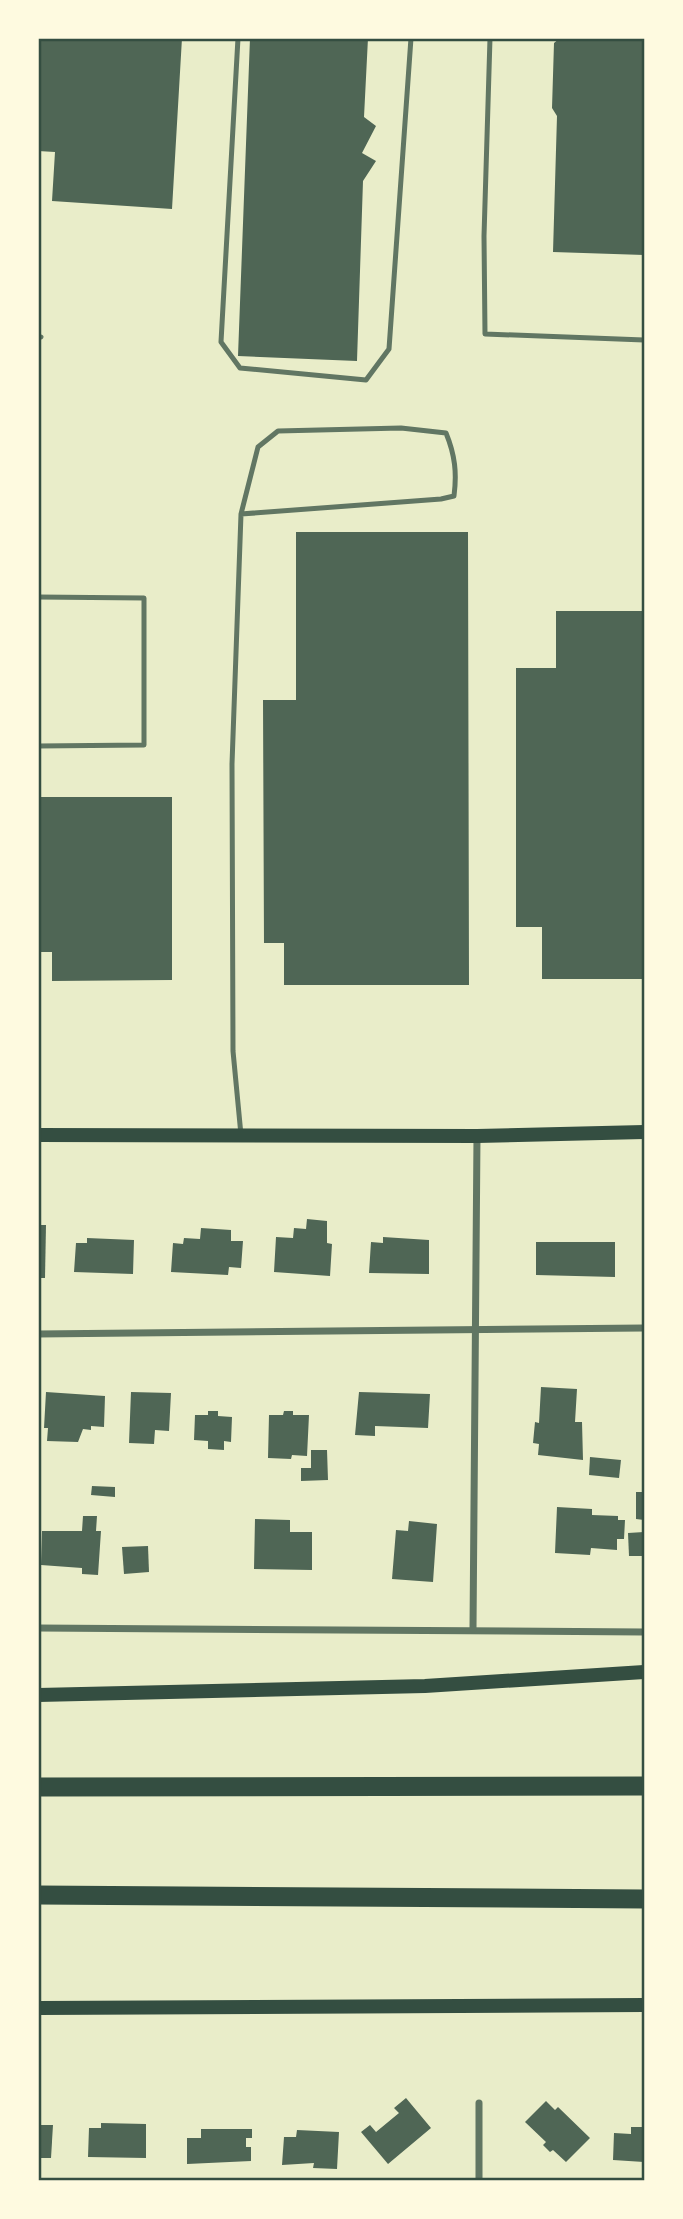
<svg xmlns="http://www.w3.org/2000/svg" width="683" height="2219" viewBox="0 0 683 2219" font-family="'Source Sans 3',sans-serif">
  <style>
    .building { fill: #4f6655 }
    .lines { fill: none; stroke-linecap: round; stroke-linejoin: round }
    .service { stroke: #617663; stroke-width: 5 }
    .minor { stroke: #617663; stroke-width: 7 }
    .secondary { stroke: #344e41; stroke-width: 14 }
    .motorway { stroke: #344e41; stroke-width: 19 }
    .neatline { fill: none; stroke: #344e41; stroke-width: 2.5 }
  </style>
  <rect width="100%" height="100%" fill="#e9edc9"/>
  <!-- building -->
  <g class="building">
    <polygon points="38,38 182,38 172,209 52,201 55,152 38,151"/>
    <polygon points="250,38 368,38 364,117 376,126 362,153 376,161 363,181 357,361 238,356"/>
    <polygon points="560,38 644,39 644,255 553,252 557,116 552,108 554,43"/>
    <polygon points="296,532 468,532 469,985 284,985 284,943 264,943 263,700 296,700"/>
    <polygon points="556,611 644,611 644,979 542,979 542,927 516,927 516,668 556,668"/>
    <polygon points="38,797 172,797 172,980 52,981 52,952 38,952"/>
    <polygon points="307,1219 327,1221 327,1243 332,1244 330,1276 274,1272 276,1237 293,1238 294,1228 306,1229"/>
    <polygon points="38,1225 46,1225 45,1278 38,1278"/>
    <polygon points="201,1228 231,1230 231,1241 243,1241 241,1268 229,1267 228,1275 171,1272 173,1243 183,1244 184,1238 200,1239"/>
    <polygon points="383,1237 429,1240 429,1274 369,1273 371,1242 383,1243"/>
    <polygon points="87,1238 134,1240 133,1274 74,1272 76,1243 87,1243"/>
    <polygon points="536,1242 615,1242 615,1277 536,1275"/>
    <polygon points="541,1387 577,1389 575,1422 582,1422 583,1460 538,1455 539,1444 533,1443 535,1422 539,1423"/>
    <polygon points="46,1392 105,1396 104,1427 91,1426 91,1430 83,1429 78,1442 47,1441 48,1428 44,1428"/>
    <polygon points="131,1392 171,1393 169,1431 155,1430 154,1444 129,1443"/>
    <polygon points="359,1392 430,1394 428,1428 375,1426 375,1436 355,1435"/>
    <polygon points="208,1411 218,1411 218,1416 232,1417 231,1442 224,1441 224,1450 208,1449 208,1441 194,1440 195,1415 208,1415"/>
    <polygon points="284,1411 293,1411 293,1415 309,1415 307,1456 292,1455 291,1459 268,1458 269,1415 283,1415"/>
    <polygon points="311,1450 327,1450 328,1480 301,1481 301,1468 311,1468"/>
    <polygon points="590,1457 621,1460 619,1478 589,1475"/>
    <polygon points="92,1486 115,1487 115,1497 91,1495"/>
    <polygon points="636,1492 644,1492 644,1520 636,1519"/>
    <polygon points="557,1507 592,1509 592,1515 618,1516 618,1520 625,1520 624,1539 617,1539 617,1550 591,1548 590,1555 555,1553"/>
    <polygon points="83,1516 97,1516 96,1531 101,1531 98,1575 82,1574 82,1568 41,1565 42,1531 82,1531"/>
    <polygon points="255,1519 290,1520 290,1532 312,1532 312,1570 254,1569"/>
    <polygon points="409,1521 437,1524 433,1582 392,1579 396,1530 408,1531"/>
    <polygon points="644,1532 644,1556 629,1556 628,1533"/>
    <polygon points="148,1546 149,1572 124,1574 122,1547"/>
    <polygon points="406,2098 431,2128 388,2164 361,2132 370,2125 376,2132 399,2113 394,2108"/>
    <polygon points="546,2101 555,2110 558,2107 590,2138 566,2162 553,2150 550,2152 543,2145 546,2142 525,2122"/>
    <polygon points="101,2123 146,2124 146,2158 88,2157 89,2128 101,2128"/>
    <polygon points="38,2125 53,2125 51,2158 38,2158"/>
    <polygon points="631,2127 644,2127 644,2162 613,2160 614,2133 631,2134"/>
    <polygon points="201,2129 252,2129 252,2138 246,2138 246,2147 251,2147 251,2161 187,2164 187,2138 201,2138"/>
    <polygon points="297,2130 339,2132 337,2169 313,2168 314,2163 282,2165 284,2137 296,2137"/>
  </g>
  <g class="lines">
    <!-- service -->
    <g class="service">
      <polyline points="238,38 221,342 240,368 366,380 389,349 411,38"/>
      <polyline points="490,38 484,236 485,334 644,340"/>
      <polyline points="38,336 41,337"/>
      <path d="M241,514l200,-15 13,-3c3,-23 1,-41 -8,-63l-45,-5 -123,3 -20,16 -17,67 -9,250 1,287 8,84"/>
      <polyline points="38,597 144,598 144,745 38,746"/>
    </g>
    <!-- minor -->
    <g class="minor">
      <polyline points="38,1334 644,1328"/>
      <polyline points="38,1628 643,1632"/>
      <polyline points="473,1629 477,1136"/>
      <polyline points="479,2103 479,2180"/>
    </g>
    <!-- secondary -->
    <g class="secondary">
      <polyline points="38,1135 477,1136 644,1132"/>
      <polyline points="38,1695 425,1686 644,1672"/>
      <polyline points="38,2008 644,2005"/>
    </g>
    <!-- motorway -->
    <g class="motorway">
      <polyline points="38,1787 644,1786"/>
      <polyline points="38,1895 644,1899"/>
    </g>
  </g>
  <!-- border -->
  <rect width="683" height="2219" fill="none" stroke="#fefae0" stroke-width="80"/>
  <rect x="40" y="40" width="603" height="2139" class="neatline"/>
</svg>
